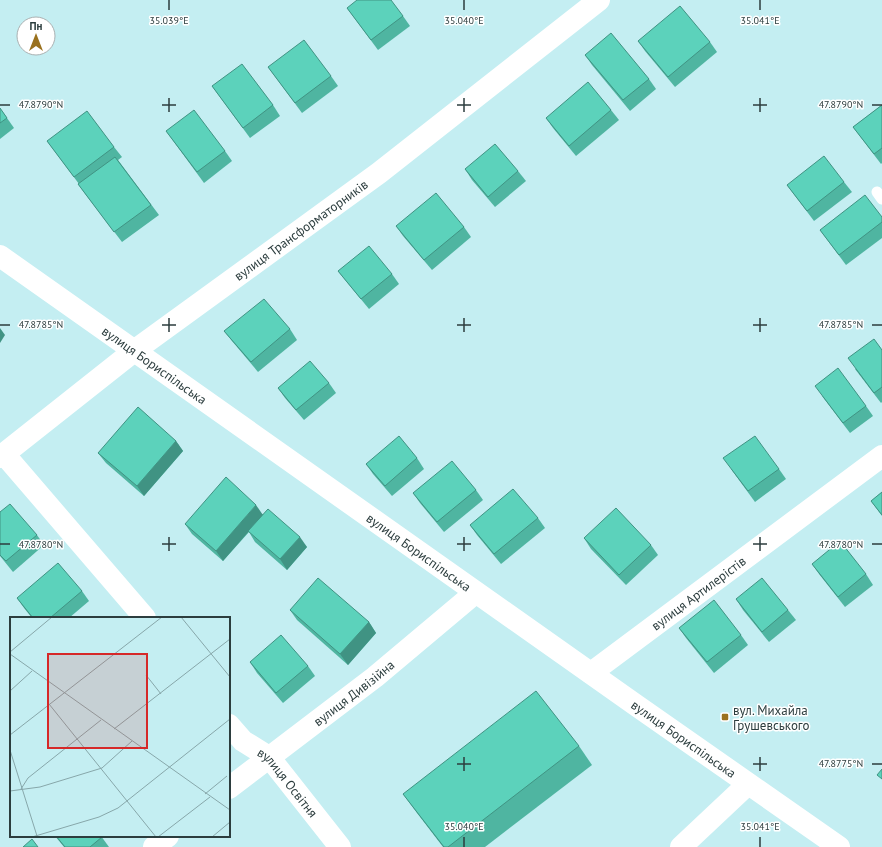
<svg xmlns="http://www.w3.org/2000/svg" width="882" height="847" viewBox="0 0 882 847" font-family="'PT Sans',sans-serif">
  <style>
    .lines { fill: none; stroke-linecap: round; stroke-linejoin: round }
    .service { stroke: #fff; stroke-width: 11 }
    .minor { stroke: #fff; stroke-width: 22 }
    .secondary { stroke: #fff; stroke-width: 22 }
    .wall { fill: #4fb5a1 }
    .shaded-wall { fill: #409383 }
    .building { fill: #5cd2bb; stroke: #409383 }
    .ticks { fill: none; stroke: #2c3d3e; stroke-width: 1.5 }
    .poi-dot { fill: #9a711e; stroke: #fff; stroke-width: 1.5 }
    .labels { text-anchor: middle; stroke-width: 3; stroke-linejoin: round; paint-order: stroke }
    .street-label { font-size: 13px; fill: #2c3d3e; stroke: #fff }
    .poi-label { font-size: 13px; fill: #2c3d3e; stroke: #fff; text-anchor: start }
    .inset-road { fill: none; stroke: #87a7aa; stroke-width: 1 }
    .view { fill: #d62828; fill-opacity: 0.15; stroke: #d62828; stroke-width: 2 }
    .inset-edge { fill: none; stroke: #2c3d3e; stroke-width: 2 }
    .ticks-label { font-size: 10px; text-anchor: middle; fill: #2c3d3e; stroke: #fff; stroke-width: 3; stroke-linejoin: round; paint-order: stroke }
  </style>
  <rect width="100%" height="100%" fill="#c4eef2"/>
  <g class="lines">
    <!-- service -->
    <polyline class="service" points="877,192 882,199"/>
    <!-- minor -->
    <g class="minor">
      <polyline points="4,454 145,618"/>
      <path id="s1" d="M0,457l134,-106 245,-178 220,-173"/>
      <path id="s2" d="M591,673l291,-217"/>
      <path id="s3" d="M229,725l14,16 26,16 71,90"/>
      <path id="s4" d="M229,788l146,-111 100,-84"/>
      <polyline points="154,847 168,836"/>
      <polyline points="681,847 748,784"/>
    </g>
    <!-- secondary -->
    <path class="secondary" id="s5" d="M0,256c280,197 558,396 839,591"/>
  </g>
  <!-- wall -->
  <g class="wall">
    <polygon points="347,8 403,16 410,26 378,50"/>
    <polygon points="638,41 710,42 717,52 675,87 645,51"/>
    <polygon points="585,55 649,79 656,89 630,111 592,65"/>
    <polygon points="268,67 331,76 338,86 302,113"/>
    <polygon points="212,86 273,105 280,116 250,138"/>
    <polygon points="882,105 882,163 881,164 853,127"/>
    <polygon points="0,108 14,128 0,139"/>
    <polygon points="611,110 619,120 576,156 553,128 546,118"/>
    <polygon points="166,131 225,151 232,161 204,183"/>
    <polygon points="47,141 114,147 122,157 118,160 159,215 122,242 86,195 78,184 79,184"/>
    <polygon points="465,169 518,171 526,181 495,207 472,180"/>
    <polygon points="844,182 852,192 814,221 787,185"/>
    <polygon points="882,217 882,238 846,265 820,230"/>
    <polygon points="396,226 464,227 471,237 432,270 403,236"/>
    <polygon points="338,271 392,274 399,284 369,309 346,281"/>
    <polygon points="290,329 297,340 258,372 232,341 224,331"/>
    <polygon points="882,350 882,402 881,403 855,369"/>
    <polygon points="329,383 336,393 304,420 285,398 278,388"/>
    <polygon points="822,396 866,406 873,416 850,433"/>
    <polygon points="176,441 183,451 144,496 106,463 98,453"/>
    <polygon points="417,458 424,469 392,496 373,474 366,464"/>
    <polygon points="731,469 779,469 786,479 755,502"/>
    <polygon points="476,490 483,500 444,532 420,503 413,493"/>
    <polygon points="882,492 882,516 871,501"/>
    <polygon points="0,512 37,535 44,545 13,572 0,556"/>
    <polygon points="263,514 307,547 287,570 255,542 249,532 223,561 192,534 185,524"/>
    <polygon points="538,518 545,528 501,564 477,535 470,525"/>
    <polygon points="584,538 651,545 658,555 626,585 591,549"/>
    <polygon points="812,564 866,574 873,585 845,607 819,574"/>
    <polygon points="82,591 89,601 69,618 32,618 24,608 17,598"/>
    <polygon points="736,599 788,610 796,620 769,642 743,610"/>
    <polygon points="290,610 369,622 376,633 348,665 297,620"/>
    <polygon points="679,628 741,635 748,645 714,673 686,638"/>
    <polygon points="250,662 308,666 315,676 283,703 257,673"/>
    <polygon points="579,746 592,765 485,847 443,847 417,813 403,794"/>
    <polygon points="55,836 101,836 109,847 64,847"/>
  </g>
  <!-- shaded-wall -->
  <g class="shaded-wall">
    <polygon points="0,328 5,335 0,343"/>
    <polygon points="176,441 183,451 144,496 137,486"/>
    <polygon points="256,505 263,515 223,561 216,551"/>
    <polygon points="300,537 307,547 287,570 280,559"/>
    <polygon points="369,622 376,633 348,665 340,654"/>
  </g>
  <!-- building -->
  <g class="building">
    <polygon points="357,0 391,0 403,16 371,40 347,8"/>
    <polygon points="680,6 710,42 668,77 638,41"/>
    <polygon points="611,33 649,79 623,100 585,55"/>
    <polygon points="304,40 331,76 295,103 268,67"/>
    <polygon points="242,64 273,105 243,128 212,86"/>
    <polygon points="588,82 611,110 569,146 546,118"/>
    <polygon points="882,105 882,148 874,154 853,127"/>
    <polygon points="0,108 7,118 0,123"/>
    <polygon points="194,110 225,151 197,172 166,131"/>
    <polygon points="87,111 114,147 74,177 47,141"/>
    <polygon points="495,144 518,171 488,197 465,169"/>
    <polygon points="824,156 844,182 807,211 787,185"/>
    <polygon points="115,157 151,205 114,232 78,184"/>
    <polygon points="436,193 464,227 424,260 396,226"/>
    <polygon points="865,195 882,217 882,222 839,255 820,230"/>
    <polygon points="369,246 392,274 361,299 338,271"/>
    <polygon points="264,299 290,329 251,362 224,331"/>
    <polygon points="874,339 882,350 882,387 874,393 848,358"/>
    <polygon points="310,361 329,383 296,410 278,388"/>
    <polygon points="838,368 866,406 843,423 815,386"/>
    <polygon points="138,407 176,441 137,486 98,453"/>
    <polygon points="399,436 417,458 385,486 366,464"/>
    <polygon points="755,436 779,469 748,491 723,458"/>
    <polygon points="452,461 476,490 437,522 413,493"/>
    <polygon points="226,477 256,505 216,551 185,524"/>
    <polygon points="513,489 538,518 494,554 470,525"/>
    <polygon points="882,492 882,515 871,501"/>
    <polygon points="10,504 37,535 6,561 0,555 0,512"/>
    <polygon points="616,508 651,545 619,575 584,538"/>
    <polygon points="268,509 300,537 280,559 248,531"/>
    <polygon points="840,541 866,574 838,597 812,564"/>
    <polygon points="58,563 82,591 50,618 33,618 17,598"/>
    <polygon points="318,578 369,622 340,654 290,610"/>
    <polygon points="762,578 788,610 762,632 736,599"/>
    <polygon points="714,600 741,635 707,662 679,628"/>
    <polygon points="281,635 308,666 276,693 250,662"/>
    <polygon points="536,691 579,746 448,847 444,847 403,794"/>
    <polygon points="882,769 882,779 877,775"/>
    <polygon points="56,836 101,836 102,837 90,847 65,847"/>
    <polygon points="32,839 38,847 23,847"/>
  </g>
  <!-- ticks -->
  <path class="ticks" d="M169,0v10M464,0v10M760,0v10M169,98v14M464,98v14M760,98v14M0,105h10M162,105h14M457,105h14M753,105h14M872,105h10M169,318v14M464,318v14M760,318v14M0,325h10M162,325h14M457,325h14M753,325h14M872,325h10M169,537v14M464,537v14M760,537v14M0,544h10M162,544h14M457,544h14M753,544h14M872,544h10M464,757v14M760,757v14M457,764h14M753,764h14M872,764h10M464,837v10M760,837v10"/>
  <!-- markers -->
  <rect class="poi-dot" x="721" y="713" width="8" height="8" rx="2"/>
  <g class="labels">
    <!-- street labels -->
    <g class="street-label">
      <text dy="5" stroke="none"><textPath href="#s1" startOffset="377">вулиця Трансформаторників</textPath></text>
      <text dy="5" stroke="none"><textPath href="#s5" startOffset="189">вулиця Бориспільська</textPath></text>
      <text dy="5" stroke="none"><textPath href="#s5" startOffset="513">вулиця Бориспільська</textPath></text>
      <text dy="5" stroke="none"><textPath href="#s2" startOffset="134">вулиця Артилерістів</textPath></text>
      <text dy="5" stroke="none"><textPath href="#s4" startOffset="157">вулиця Дивізійна</textPath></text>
      <text dy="5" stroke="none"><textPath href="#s5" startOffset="837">вулиця Бориспільська</textPath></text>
      <text dy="5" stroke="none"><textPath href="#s3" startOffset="83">вулиця Освітня</textPath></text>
    </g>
    <!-- poi labels -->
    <g class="poi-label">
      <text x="733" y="715">вул. Михайла<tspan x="733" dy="15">Грушевського</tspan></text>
    </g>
  </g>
  <!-- overview -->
  <g transform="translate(10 617)">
    <rect width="220" height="220" fill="#c4eef2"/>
    <path class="inset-road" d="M171,0l49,60M0,35l42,-35M0,37l220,156M136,58l15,19M0,74l22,-20M39,87l107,133M104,112l116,-90M0,118l152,-118M0,133l27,86M11,172l7,-11 73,-58M0,174l30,-4 62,-19 30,-27M195,177l22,-18M22,220l67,-20 19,-9 112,-89M148,220l52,-40M202,220l18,-15"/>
    <path class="view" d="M38,37h99v94h-99z"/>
    <rect width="220" height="220" class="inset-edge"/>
  </g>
  <g class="ticks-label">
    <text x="169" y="24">35.039°E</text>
    <text x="464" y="24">35.040°E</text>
    <text x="760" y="24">35.041°E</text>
    <text x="41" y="108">47.8790°N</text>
    <text x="841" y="108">47.8790°N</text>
    <text x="41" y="328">47.8785°N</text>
    <text x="841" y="328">47.8785°N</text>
    <text x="41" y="548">47.8780°N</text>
    <text x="841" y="548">47.8780°N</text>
    <text x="841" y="767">47.8775°N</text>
    <text x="464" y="830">35.040°E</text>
    <text x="760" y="830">35.041°E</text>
  </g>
  <!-- north arrow -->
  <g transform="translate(36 36)"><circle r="19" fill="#ffffff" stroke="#abb1b2"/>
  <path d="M0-3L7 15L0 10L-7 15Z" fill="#9a711e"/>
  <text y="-6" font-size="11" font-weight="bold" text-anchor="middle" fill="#2c3d3e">Пн</text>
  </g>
</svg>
